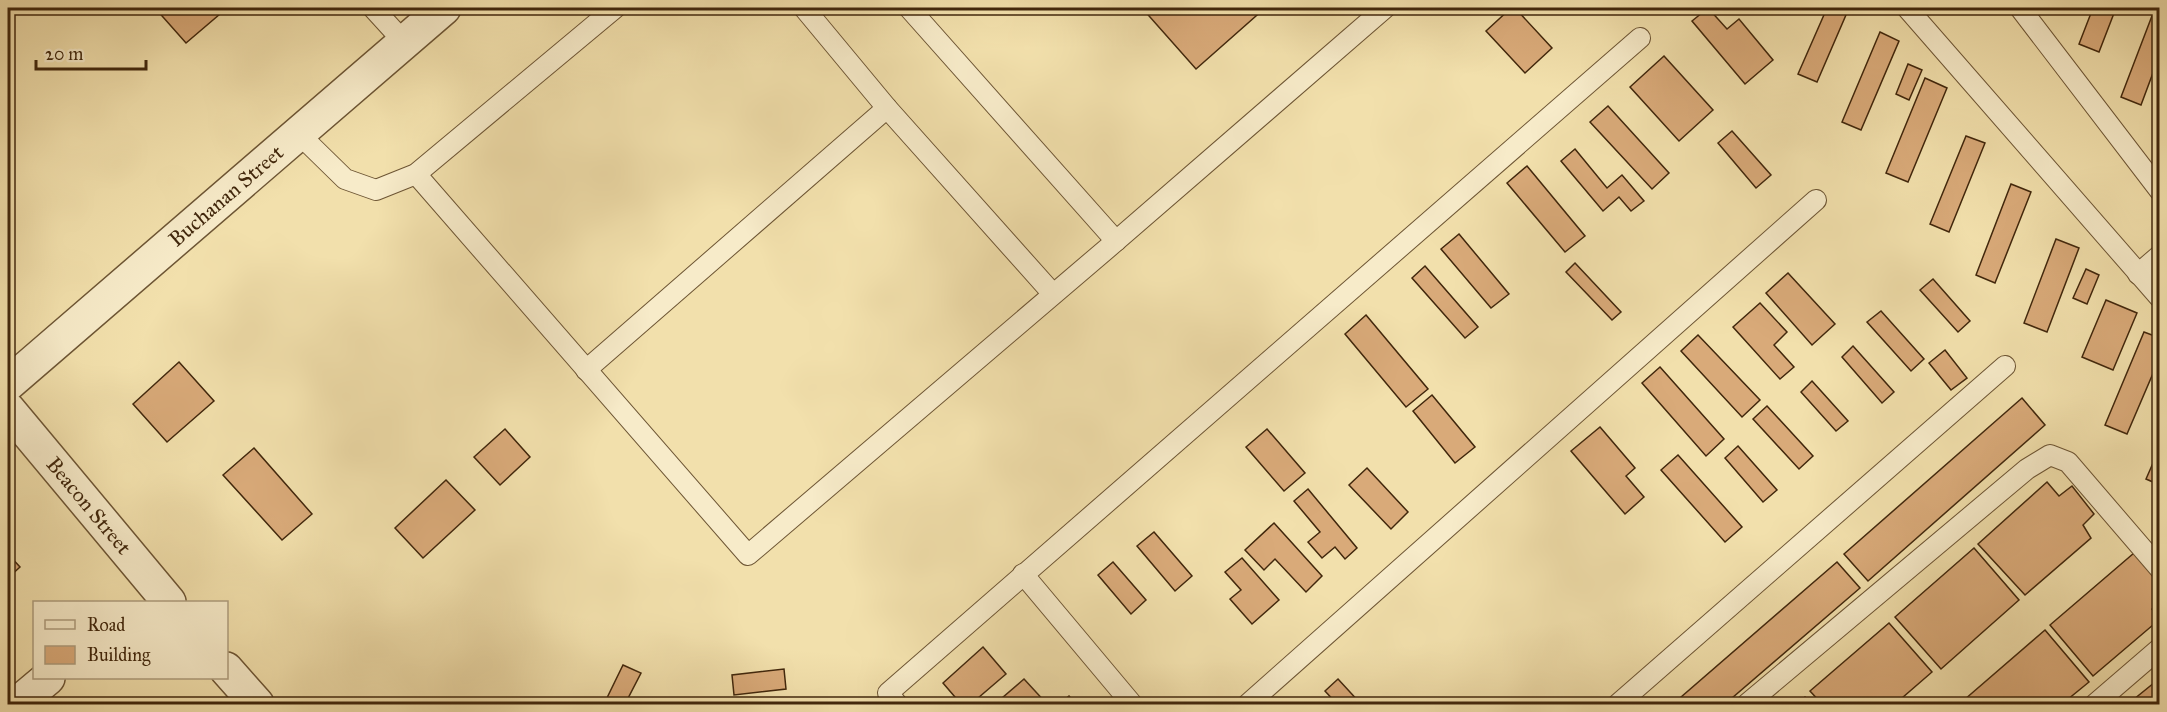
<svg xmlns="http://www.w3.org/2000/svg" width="2167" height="712" viewBox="0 0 2167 712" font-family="'IM FELL Great Primer',serif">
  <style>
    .building { fill: #d9aa79; stroke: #41270c; stroke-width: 1.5 }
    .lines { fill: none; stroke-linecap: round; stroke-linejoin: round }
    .service-casing { stroke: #6d5534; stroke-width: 22 }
    .minor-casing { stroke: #6d5534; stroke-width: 36 }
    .service { stroke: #f7ebc9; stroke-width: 20 }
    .minor { stroke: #f7ebc9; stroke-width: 33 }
    .labels { text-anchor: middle; stroke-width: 6; stroke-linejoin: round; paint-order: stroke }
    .street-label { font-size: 21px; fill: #41270c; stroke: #f7ebc9 }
  </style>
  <rect width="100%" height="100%" fill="#f2e0ac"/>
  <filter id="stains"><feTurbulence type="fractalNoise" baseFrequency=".00333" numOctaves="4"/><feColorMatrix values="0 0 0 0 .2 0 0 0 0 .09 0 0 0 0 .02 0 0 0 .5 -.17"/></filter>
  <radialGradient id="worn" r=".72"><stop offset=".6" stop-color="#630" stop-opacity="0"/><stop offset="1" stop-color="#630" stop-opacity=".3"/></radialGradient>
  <!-- building -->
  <g class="building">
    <polygon points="155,8 227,8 186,43"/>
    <polygon points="1142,8 1265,8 1196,69"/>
    <polygon points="1511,8 1515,8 1552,48 1525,73 1486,31"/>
    <polygon points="1708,8 1727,29 1739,19 1773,60 1745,84 1692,21"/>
    <polygon points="1827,8 1849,8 1817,82 1798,74"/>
    <polygon points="2093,8 2116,8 2099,52 2079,44"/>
    <polygon points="2155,8 2160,8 2160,54 2141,105 2121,97"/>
    <polygon points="1880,32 1899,41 1861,130 1842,122"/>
    <polygon points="1664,56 1713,110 1679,141 1630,87"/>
    <polygon points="1908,64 1922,70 1909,100 1896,94"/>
    <polygon points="1925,78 1947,88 1908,182 1886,173"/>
    <polygon points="1608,106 1669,173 1652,189 1590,122"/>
    <polygon points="1732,131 1771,175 1756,188 1718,143"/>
    <polygon points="1966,136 1985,143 1949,232 1930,224"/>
    <polygon points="1575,149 1607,188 1622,175 1644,201 1631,211 1619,197 1603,211 1561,161"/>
    <polygon points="1527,166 1585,236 1565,252 1507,183"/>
    <polygon points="2011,184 2031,192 1995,283 1976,275"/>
    <polygon points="1459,234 1509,294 1491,308 1441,249"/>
    <polygon points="2056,239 2079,248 2047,332 2024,323"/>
    <polygon points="1575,263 1621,312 1612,320 1566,272"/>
    <polygon points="1425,266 1478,327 1465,338 1412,278"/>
    <polygon points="2086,269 2099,275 2087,304 2073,298"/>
    <polygon points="1788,273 1835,324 1812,345 1766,293"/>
    <polygon points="1933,279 1970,321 1958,332 1920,290"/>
    <polygon points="2106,300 2137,313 2113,370 2082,357"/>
    <polygon points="1760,303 1787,332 1774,345 1794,367 1780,379 1733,327"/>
    <polygon points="1881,311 1924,359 1911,371 1867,322"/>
    <polygon points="1366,315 1428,389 1406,407 1345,334"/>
    <polygon points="2144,332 2160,338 2160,357 2127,434 2105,425"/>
    <polygon points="1698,335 1760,400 1742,417 1681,351"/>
    <polygon points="1853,346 1894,392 1882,403 1842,357"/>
    <polygon points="1945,350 1967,378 1951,390 1929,363"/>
    <polygon points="179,362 214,401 167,442 133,404"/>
    <polygon points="1660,367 1724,439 1706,456 1642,383"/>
    <polygon points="1812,381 1848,421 1836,431 1801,392"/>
    <polygon points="1432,395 1475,447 1455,463 1413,411"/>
    <polygon points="2022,398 2045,425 1868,581 1844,554"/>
    <polygon points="1767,406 1813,456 1799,469 1753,419"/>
    <polygon points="1600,427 1635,468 1626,476 1644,497 1625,514 1571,451"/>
    <polygon points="505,429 530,457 500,485 474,457"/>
    <polygon points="1267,429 1305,473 1284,491 1246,447"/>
    <polygon points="1738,446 1777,490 1763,502 1725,458"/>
    <polygon points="2160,447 2160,485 2146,479"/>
    <polygon points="254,448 312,514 282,540 223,475"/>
    <polygon points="1678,455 1742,527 1725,542 1661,470"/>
    <polygon points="1367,468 1408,512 1391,529 1349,485"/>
    <polygon points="446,480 475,510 423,558 395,528"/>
    <polygon points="2047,482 2059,496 2072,486 2094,514 2083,525 2091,538 2025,595 1978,544"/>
    <polygon points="1308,489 1357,548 1345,559 1335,547 1322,558 1308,542 1320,532 1294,501"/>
    <polygon points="1274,523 1322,576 1306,592 1275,559 1264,570 1245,550"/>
    <polygon points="1154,532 1192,576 1175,591 1137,546"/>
    <polygon points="1974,548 2019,600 1941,669 1895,617"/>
    <polygon points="2134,553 2160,583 2160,602 2152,609 2160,619 2093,676 2050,625"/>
    <polygon points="8,554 20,567 8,578"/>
    <polygon points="1242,558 1279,600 1252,624 1230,599 1241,590 1225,572"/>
    <polygon points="1113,562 1146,600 1131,614 1098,575"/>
    <polygon points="1837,562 1860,588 1725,704 1673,704"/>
    <polygon points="1889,623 1932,672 1895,704 1822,704 1810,691"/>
    <polygon points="2045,630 2089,682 2062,704 1968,704 1964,700"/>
    <polygon points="983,647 1006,674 971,704 961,704 943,683"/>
    <polygon points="623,665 641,673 625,704 604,704"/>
    <polygon points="784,669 786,689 734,695 732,675"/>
    <polygon points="2160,678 2160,704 2128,704"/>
    <polygon points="1024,679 1047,704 995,704"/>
    <polygon points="1338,679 1361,704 1337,704 1325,691"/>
    <polygon points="1069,696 1076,704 1059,704"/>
    <polygon points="1805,697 1812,704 1797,704"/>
  </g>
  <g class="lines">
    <defs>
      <g id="service">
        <polyline points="373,8 404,42"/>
        <polyline points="804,8 887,108 1053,294"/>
        <polyline points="909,8 1116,241"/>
        <polyline points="1907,8 2160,298"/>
        <polyline points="2020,8 2160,191"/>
        <polyline points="299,134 345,179 376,190 416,174 615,8"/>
        <polyline points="416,174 748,555 1116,241 1385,8"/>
        <polyline points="2138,274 2160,255"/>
        <polyline points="586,370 887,108"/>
        <polyline points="1023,574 1132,704"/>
        <polyline points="897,704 888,693 1640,38"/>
        <polyline points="1248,704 1816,200"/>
        <polyline points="1618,704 2005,366"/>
        <polyline points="1747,704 2027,469 2050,455 2068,462 2160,569"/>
        <polyline points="2095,704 2160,648"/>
      </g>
      <g id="minor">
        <path id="s1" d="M8,384l436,-376"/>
        <path id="s2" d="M8,409l161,193"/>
        <polyline points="226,669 257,704"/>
        <polyline points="17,704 48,678"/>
      </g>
    </defs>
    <!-- service casing -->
    <use href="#service" class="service-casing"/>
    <!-- minor casing -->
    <use href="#minor" class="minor-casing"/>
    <!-- service -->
    <use href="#service" class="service"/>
    <!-- minor -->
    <use href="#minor" class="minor"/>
  </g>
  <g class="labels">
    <!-- street labels -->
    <g class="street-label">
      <text dy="7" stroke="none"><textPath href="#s1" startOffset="288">Buchanan Street</textPath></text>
      <text dy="7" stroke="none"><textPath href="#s2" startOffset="126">Beacon Street</textPath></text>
    </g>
  </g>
  <!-- margin -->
  <rect width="2167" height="712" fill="none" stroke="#f2e0ac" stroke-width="30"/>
  <rect x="9" y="9" width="2149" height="694" fill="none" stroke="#41270c" stroke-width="3"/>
  <rect x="15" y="15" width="2137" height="682" fill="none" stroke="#41270c" stroke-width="1.5"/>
  <!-- legend -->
  <rect x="33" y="601" width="195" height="78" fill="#f7ebc9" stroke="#ae9d7d" stroke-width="1.5"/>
  <rect x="45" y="620" width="30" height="9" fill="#f7ebc9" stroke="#ae9d7d" stroke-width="1.5"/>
  <text x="87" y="631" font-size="18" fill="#41270c">Road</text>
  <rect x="45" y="646" width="30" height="18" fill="#d9aa79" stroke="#ae9d7d" stroke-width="1.5"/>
  <text x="87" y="661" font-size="18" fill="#41270c">Building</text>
  <!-- scale -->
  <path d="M36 60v9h110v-9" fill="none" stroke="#41270c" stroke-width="3"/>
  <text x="45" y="60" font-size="18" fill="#41270c" stroke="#f7ebc9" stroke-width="4.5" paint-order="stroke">20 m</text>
  <rect width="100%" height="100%" filter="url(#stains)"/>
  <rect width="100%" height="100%" fill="url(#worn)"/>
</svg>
